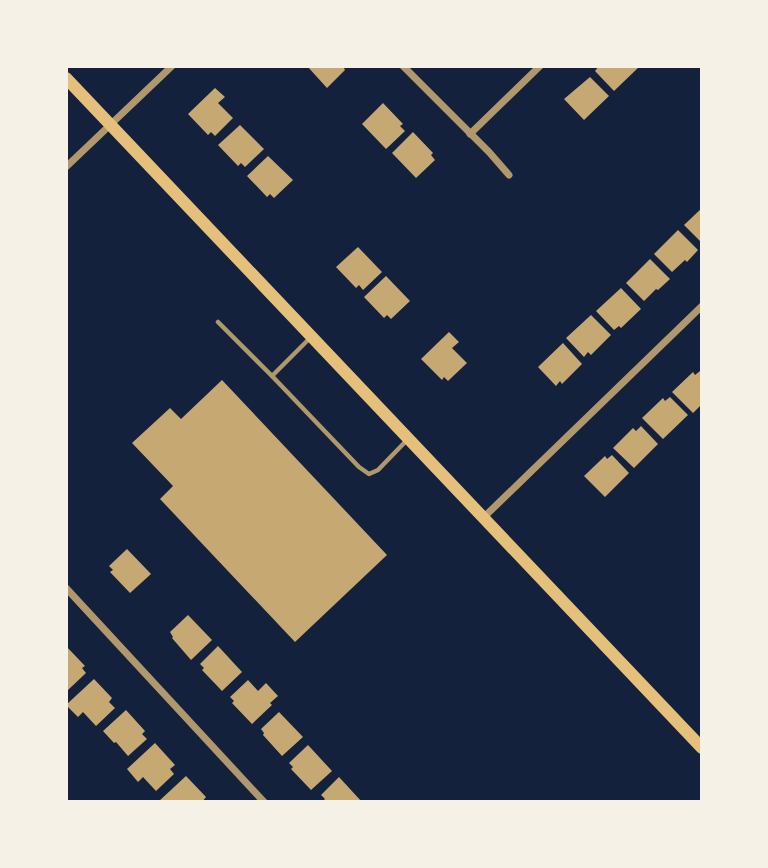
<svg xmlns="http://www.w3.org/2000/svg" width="768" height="868" viewBox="0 0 768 868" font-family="'Varela Round',sans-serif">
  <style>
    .building { fill: #c6a872 }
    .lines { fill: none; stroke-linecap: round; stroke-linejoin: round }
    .service { stroke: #b1986c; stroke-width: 4.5 }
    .minor { stroke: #b1986c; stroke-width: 7 }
    .secondary { stroke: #e5c07b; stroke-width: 12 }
  </style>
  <rect width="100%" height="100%" fill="#14213d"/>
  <!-- building -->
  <g class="building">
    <polygon points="307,66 343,66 345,70 327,88"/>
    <polygon points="599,66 640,66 614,91 595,71"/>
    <polygon points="590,77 609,96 584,120 564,99"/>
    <polygon points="215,88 225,97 218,103 233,118 215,136 211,132 208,135 188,114"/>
    <polygon points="383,103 403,124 400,126 405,131 386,149 362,124"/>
    <polygon points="240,125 264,149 245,167 241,163 238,166 218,145"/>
    <polygon points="413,132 433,153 431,155 435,160 416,178 392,153"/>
    <polygon points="268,156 293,180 274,198 270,194 267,197 247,176"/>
    <polygon points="702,208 702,243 684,225"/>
    <polygon points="678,230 698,250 687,262 685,260 672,272 654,254"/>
    <polygon points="358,247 382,272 363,290 359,285 356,288 336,267"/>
    <polygon points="650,259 670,279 658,290 656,289 644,301 626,283"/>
    <polygon points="386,276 410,301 391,319 387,315 384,318 364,297"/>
    <polygon points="621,288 641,309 621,328 619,326 614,330 596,311"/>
    <polygon points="591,315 611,335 591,355 588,352 584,357 566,338"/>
    <polygon points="449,332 459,342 452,348 467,363 448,381 444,377 442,380 421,359"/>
    <polygon points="563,343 582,364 562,384 560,381 556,386 538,367"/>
    <polygon points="700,371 702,372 702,404 693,413 672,392 693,372 695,375"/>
    <polygon points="222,380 387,555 295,642 160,499 173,486 132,443 170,408 181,419"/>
    <polygon points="670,397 688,415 663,439 642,418 663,398 665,401"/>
    <polygon points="641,426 658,444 634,468 613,448 633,428 636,431"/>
    <polygon points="612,455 629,473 605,497 584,476 605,456 607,459"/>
    <polygon points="127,549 151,574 130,593 110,572 113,570 109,566"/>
    <polygon points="188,615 212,640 191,660 172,638 173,637 170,632"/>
    <polygon points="66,646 85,666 82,668 86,673 68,690 66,689"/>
    <polygon points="218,646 242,672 222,691 202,670 204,668 200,664"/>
    <polygon points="94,679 112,698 109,702 115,708 96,726 83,712 78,717 66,705"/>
    <polygon points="248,680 258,691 266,683 278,696 270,703 272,705 252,724 232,703 234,701 230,697"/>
    <polygon points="126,710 145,731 142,734 147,739 128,756 116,742 114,743 103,731"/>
    <polygon points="279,712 303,737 282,756 263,735 264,733 261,729"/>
    <polygon points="155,743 175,765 170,769 174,774 156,791 143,777 138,782 127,769"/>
    <polygon points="308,745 332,771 311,790 291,769 293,767 289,763"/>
    <polygon points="186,776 206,797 202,802 158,802"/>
    <polygon points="339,777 362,802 322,802 325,799 321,795"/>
  </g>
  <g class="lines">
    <!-- service -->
    <g class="service">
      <polyline points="218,322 272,376 359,467 369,474 378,470 407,440"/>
      <polyline points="272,376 311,337"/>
    </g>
    <!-- minor -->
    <g class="minor">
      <polyline points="403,66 489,152 509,175"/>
      <polyline points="470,134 540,66"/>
      <polyline points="66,167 172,66"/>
      <polyline points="483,518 702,306"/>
      <polyline points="66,588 264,802"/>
    </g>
    <!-- secondary -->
    <polyline class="secondary" points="66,78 702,748"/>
  </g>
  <!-- border -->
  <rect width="768" height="868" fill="none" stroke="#f6f1e7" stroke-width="136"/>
</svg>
